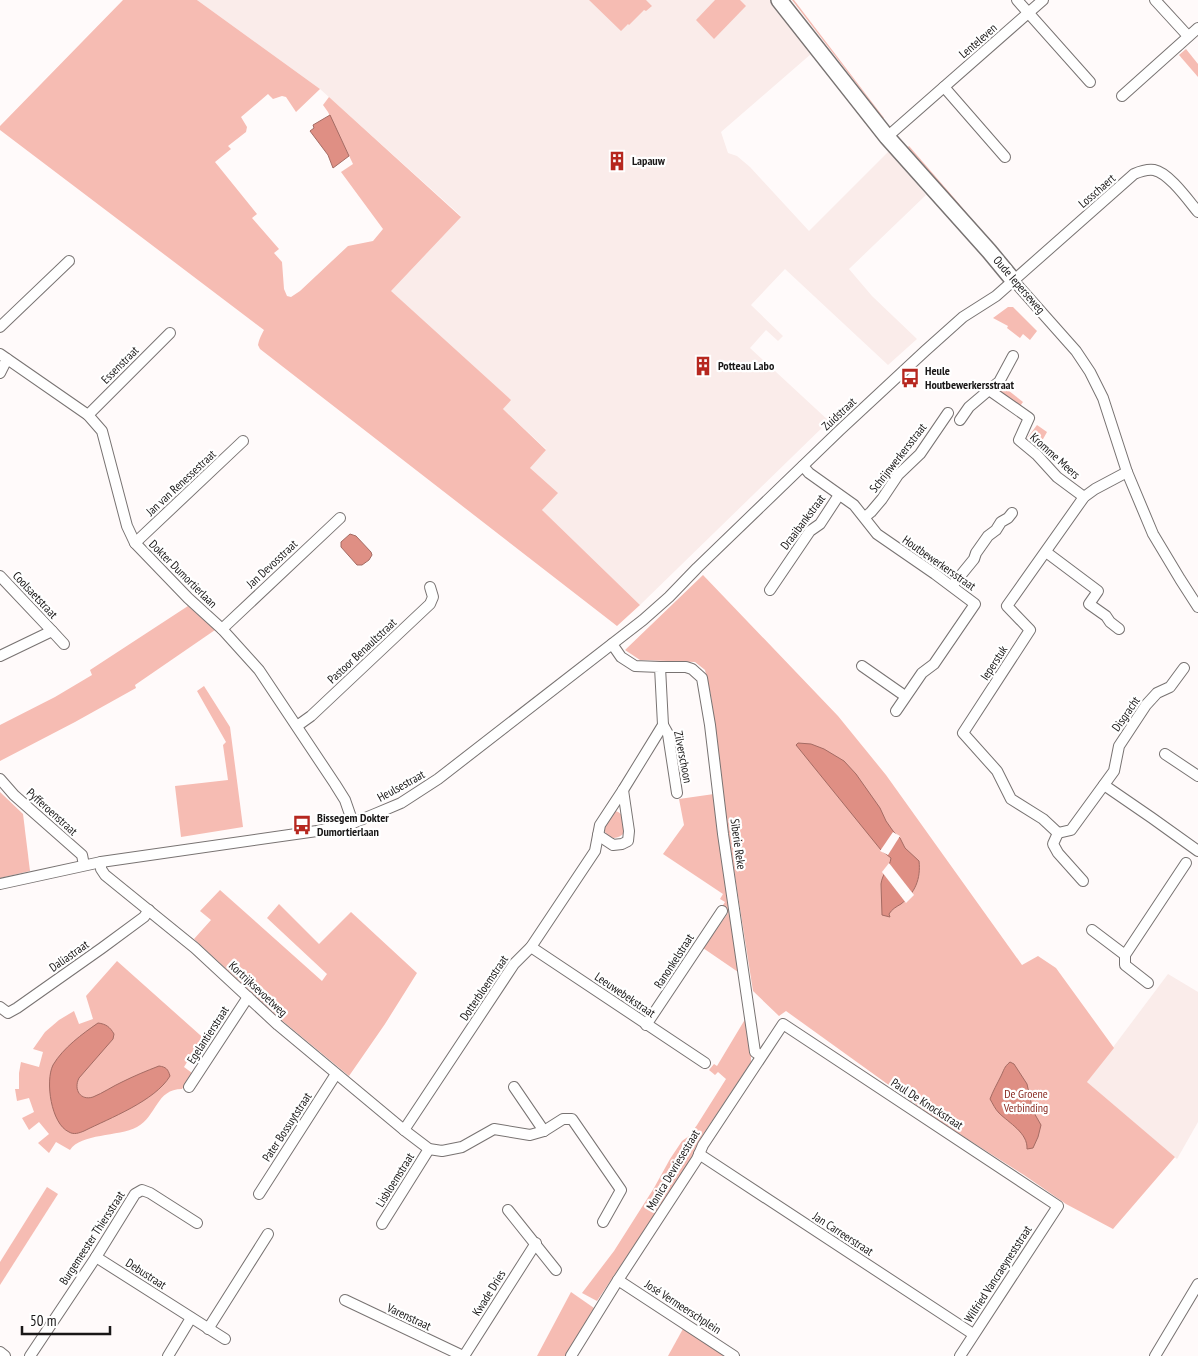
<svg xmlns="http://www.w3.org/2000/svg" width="1198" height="1356" viewBox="0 0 1198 1356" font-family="'PT Sans Narrow',sans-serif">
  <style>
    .built { fill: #faecea }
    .green { fill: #f6bcb3 }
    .water { fill: #df8f84; stroke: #a46b63 }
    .pier { fill: #fffafa }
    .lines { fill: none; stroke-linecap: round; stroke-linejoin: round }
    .street-casing { stroke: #787372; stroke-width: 12 }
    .secondary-casing { stroke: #787372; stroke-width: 18 }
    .street { stroke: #fff; stroke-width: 10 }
    .secondary { stroke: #fff; stroke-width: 15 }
    .labels { text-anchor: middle; stroke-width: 4.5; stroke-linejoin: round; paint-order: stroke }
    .street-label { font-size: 12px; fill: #191717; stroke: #fff }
    .poi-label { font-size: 12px; font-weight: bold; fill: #191717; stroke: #fff; text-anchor: start }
    .park-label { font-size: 12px; fill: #8a2c23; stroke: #fff }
  </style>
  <rect width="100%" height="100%" fill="#fffafa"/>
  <!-- built -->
  <g class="built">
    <polygon points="197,0 770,0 811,54 721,132 728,153 737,156 750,167 809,231 889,151 926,195 849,269 872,296 917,339 888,365 785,269 751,305 783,336 778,341 766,330 750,348 829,421 640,605 542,510 530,468 546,449 503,409 510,400 390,291 461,216 320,89"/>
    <polygon points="1168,974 1198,992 1198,1122 1177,1159 1087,1082"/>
  </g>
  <!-- green -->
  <g class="green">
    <path d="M123,0h74l123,89 -24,23 -10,-15 -4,-1 -9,3 -5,-5 -27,23 6,10 -1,5 -18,14 3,3 -16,13 42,52 -5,4 27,31 -5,4 8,9 2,27 3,7 4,1 9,-6 48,-45 25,-5 10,-12 -42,-57 12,-8 -25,-52 -5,-7 6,-8 132,120 -70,74 120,109 -8,9 43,41 -16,18 28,25 -16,17 98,95 -23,21 -357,-277 -2,-4c1,-6 3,-9 6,-15l-264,-200v-4z"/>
    <polygon points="589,0 646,0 652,6 646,11 644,10 629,25 628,24 621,31"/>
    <polygon points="715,0 740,0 746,6 714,39 696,20"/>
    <polygon points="792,0 794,0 884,118 883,118"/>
    <polygon points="1186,49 1198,64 1198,77 1179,55"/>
    <polygon points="909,146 955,199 980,229 908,147"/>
    <polygon points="1008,307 1013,307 1037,331 1030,340 1023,334 1020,338 1007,328 1008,326 993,318"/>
    <polygon points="1002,387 1004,387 1023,402 1020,406 1000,392"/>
    <polygon points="1037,425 1047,432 1038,448 1027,441 1028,437"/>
    <polygon points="703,575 838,716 886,775 1022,965 1038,956 1056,968 1114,1048 1087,1082 1175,1157 1113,1229 1066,1204 1024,1175 936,1119 786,1011 779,1016 753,991 730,845 711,696 705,670 695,662 640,660 625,650"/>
    <polygon points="188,606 215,630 135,685 136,688 75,722 0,761 0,725 55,697 92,675 90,670"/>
    <polygon points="204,686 230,727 243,827 181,837 175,786 228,780 223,745 226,742 197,691"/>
    <polygon points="0,792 23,814 30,871 0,878"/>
    <polygon points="714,794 741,974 703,948 728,913 721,908 725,902 720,899 723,894 663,854 684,825 679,799"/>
    <path d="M615,811c10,2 9,12 10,21 -9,10 -19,7 -22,-6z"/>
    <polygon points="220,890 322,981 327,974 267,918 279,904 319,944 351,912 417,973 385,1024 349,1076 279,1018 194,939 211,920 200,911"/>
    <path d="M117,961l92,82v2l-9,-4 -16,26 8,6 -10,16c-26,0 -25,27 -45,38 -19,10 -56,6 -67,23l-14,-8 -7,11 -11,-10 11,-9 -10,-12 -10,8 -7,-12 12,-6 -5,-14 -12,3 -2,-12h4v-16l2,-11 18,5 4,-15 -10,-3 12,-17 14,-12 15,-9 5,13 14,-5 -7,-23z"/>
    <polygon points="747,1016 751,1048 751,1062 700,1139 696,1147 694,1155 597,1301 582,1293 614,1251 654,1188 670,1159 682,1141 689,1136 697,1125 726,1079 718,1072 715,1075 709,1070 714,1064 717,1066"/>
    <polygon points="47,1187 58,1194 0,1285 0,1262"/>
    <polygon points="571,1292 594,1308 565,1356 537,1356"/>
    <polygon points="684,1327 727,1356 668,1356"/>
  </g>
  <!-- water -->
  <g class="water">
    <polygon points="330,115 349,156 333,168 328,155 310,131 314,128 313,125"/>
    <polygon points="350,534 356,536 371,552 372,555 369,560 362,565 357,565 341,547 341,542"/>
    <path d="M798,743l13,1 13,5 20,12 12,13 24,34 6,13 7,10 7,7 5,10 14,13c2,18 -4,32 -18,43 -5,3 -9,5 -12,10l1,3 -8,-2 -1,-31c1,-10 9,-17 10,-26l-10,-8 -85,-105z"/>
    <path d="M98,1023c8,1 12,4 16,11l-1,5 -34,39c-6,12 2,23 14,19 10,-4 20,-11 29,-15 12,-6 24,-11 37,-16 7,1 9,3 11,10 -15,25 -60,42 -86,55 -5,2 -10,4 -15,1 -18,-8 -24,-51 -16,-67 10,-17 29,-31 45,-42z"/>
    <path d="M1010,1062l4,2 13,20 6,27 8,14 -3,12 -5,11 -6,1c1,-16 -18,-26 -28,-36 -4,-4 -6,-9 -9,-14 3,-8 7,-15 11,-23 3,-6 3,-9 9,-14z"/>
  </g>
  <!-- pier -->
  <g class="pier">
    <polygon points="893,832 900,836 888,855 880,851"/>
    <polygon points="889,863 914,895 906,903 882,872"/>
  </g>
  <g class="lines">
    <defs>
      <g id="street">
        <polyline points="1017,0 1090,82"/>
        <polyline points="1155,0 1188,36"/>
        <polyline points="944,87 1005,157"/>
        <polyline points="1122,96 1198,28"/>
        <polyline points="887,137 1043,0"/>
        <polyline points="1013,280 1076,351 1090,372 1103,398 1127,472 1153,534 1180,579 1198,607"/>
        <polyline points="0,327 69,261"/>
        <polyline points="0,354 88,415 102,431 127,526 135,543 188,598 222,629 259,670 335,784 345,800 353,823"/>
        <polyline points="0,373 7,359"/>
        <polyline points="989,390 999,382 1013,356"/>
        <polyline points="88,415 170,333"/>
        <polyline points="960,420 969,407 989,390 1029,418 1019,440 1037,455 1057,477 1084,497"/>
        <polyline points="803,466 809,473 854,505 877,534 935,574 975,604 934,664 922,673 896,711"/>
        <polyline points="865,517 871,512 882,499 898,475 920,454 948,413"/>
        <polyline points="135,543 243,441"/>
        <polyline points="1046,552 1098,591 1089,604 1106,616 1110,622 1119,629"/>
        <polyline points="0,576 52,631 0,656"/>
        <polyline points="952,586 974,559 976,553 988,536 996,530 1001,522 1008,518 1012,513"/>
        <polyline points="770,590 810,531 820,524 839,495"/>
        <polyline points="222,629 340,518"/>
        <polyline points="52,631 64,644"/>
        <polyline points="862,666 905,696"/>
        <polyline points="660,667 686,667 692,669 702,678 710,725 723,834 755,1052 761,1056"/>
        <polyline points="663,725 668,734 677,793"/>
        <polyline points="297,726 311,716 430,604 433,597 430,587"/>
        <polyline points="1165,754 1198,776"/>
        <polyline points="0,779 14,795 82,855 84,865"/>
        <polyline points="1104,785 1152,818 1198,851"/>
        <polyline points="1058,833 1043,819 1011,799 997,771 963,733 1030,630 1007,606 1084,497 1095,489 1127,472"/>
        <polyline points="1058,833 1071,830 1114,771 1119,746 1146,705 1157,693 1170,687 1184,668"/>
        <polyline points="1058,833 1053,844 1058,853 1083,881"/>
        <polyline points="598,835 613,845 622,844 628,841 629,831 623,790"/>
        <polyline points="101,862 101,869 105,875 195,948 278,1025 404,1130 429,1149 442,1151 462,1147 494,1129 530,1135 544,1131 563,1119 572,1119 621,1190 603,1222"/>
        <path d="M0,884l101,-22 216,-31 36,-8 22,-9 26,-11 37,-24 205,-159 26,-23 28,-29 143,-138 85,-79 38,-34 33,-21 138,-122c7,-3 13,-5 20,-4 15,3 34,30 44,42"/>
        <polyline points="1092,930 1125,955 1125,965 1148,983"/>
        <polyline points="531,947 705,1063"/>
        <polyline points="1125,955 1186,863"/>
        <polyline points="0,1007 8,1013 17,1008 102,948 144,917 149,910"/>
        <polyline points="646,1025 722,911"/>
        <polyline points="189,1087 248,997"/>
        <polyline points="514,1087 544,1131"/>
        <polyline points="404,1130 514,964 531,947 595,851 600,825 623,790 663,725 660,667 635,666 621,657 612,644"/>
        <polyline points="699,1154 973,1334"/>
        <polyline points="259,1194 336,1074"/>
        <polyline points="508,1210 556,1270"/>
        <polyline points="382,1224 429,1149"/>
        <polyline points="96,1257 225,1339"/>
        <polyline points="618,1280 734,1356"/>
        <polyline points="345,1300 463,1356"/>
        <polyline points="208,1329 268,1234"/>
        <polyline points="0,1352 5,1356"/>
        <polyline points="30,1356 96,1257 135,1194 142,1190 150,1193 197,1223"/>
        <polyline points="168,1356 191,1318"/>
        <polyline points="464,1356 536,1243"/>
        <polyline points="571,1356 618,1280 697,1159 703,1145 783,1024 1058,1206 960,1356"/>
        <polyline points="1155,1356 1198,1284"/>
      </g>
      <polyline id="secondary" points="779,0 887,137 989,251 1013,280"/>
    </defs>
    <!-- street casing -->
    <use href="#street" class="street-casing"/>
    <!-- secondary casing -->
    <use href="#secondary" class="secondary-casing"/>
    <!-- street -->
    <use href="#street" class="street"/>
    <!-- secondary -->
    <use href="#secondary" class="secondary"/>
  </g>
  <!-- icons -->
  <defs>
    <symbol id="building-bare" viewBox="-9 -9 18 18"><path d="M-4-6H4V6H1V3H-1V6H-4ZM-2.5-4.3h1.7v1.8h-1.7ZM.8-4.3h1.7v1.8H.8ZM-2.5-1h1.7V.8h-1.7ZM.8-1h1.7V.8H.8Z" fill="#b6271f" stroke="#fff" stroke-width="2.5" paint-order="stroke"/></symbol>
    <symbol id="bus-bare" viewBox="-9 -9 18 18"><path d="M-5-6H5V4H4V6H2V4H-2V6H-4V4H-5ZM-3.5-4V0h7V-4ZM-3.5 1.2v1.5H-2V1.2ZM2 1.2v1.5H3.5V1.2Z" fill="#b6271f" stroke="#fff" stroke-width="2.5" paint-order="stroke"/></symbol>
  </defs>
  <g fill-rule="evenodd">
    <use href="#building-bare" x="603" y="147" width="28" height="28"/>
    <use href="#building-bare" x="689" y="352" width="28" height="28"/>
    <use href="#bus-bare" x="896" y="364" width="28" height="28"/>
    <use href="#bus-bare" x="288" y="811" width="28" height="28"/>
  </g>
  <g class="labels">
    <!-- street labels -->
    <g class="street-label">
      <text transform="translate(978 41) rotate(-41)" y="4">Lenteleven</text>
      <text transform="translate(1097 191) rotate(-41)" y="4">Losschaert</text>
      <text transform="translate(1019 285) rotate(49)" y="4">Oude Ieperseweg</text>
      <text transform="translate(120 365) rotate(-45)" y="4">Essenstraat</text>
      <text transform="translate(839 414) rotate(-43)" y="4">Zuidstraat</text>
      <text transform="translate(1055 456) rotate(42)" y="4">Kromme Meers</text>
      <text transform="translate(898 458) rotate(-52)" y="4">Schrijnwerkersstraat</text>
      <text transform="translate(181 483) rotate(-43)" y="4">Jan van Renessestraat</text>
      <text transform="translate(803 522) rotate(-53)" y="4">Draaibankstraat</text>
      <text transform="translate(939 563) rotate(35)" y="4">Houtbewerkersstraat</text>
      <text transform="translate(272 564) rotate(-43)" y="4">Jan Devosstraat</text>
      <text transform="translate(183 574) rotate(45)" y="4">Dokter Dumortierlaan</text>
      <text transform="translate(35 595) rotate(47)" y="4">Coolsaetstraat</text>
      <text transform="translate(362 651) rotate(-43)" y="4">Pastoor Benaultstraat</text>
      <text transform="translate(994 663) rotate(-57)" y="4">Ieperstuk</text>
      <text transform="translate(1126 714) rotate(-55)" y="4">Disgracht</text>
      <text transform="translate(683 757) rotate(79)" y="4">Zilverschoon</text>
      <text transform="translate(401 786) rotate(-29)" y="4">Heulsestraat</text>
      <text transform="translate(52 812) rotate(42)" y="4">Pyfferoenstraat</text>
      <text transform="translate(738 844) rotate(82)" y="4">Siberie Reke</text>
      <text transform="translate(69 956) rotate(-35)" y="4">Daliastraat</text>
      <text transform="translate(674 961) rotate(-57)" y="4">Ranonkelstraat</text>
      <text transform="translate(484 988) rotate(-56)" y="4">Dotterbloemstraat</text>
      <text transform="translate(258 989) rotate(43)" y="4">Kortrijksevoetweg</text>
      <text transform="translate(625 995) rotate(34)" y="4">Leeuwebekstraat</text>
      <text transform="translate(208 1035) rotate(-57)" y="4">Egelantierstraat</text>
      <text transform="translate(927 1104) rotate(33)" y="4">Paul De Knockstraat</text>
      <text transform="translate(287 1127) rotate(-57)" y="4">Pater Bossuytstraat</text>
      <text transform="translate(673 1170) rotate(-59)" y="4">Monica Devriesestraat</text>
      <text transform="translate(395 1180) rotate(-58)" y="4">Lisbloemstraat</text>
      <text transform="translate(843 1234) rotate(33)" y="4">Jan Carreerstraat</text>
      <text transform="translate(92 1238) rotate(-57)" y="4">Burgemeester Thiersstraat</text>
      <text transform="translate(146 1274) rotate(33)" y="4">Debustraat</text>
      <text transform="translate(998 1274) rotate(-57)" y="4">Wilfried Vancraeyneststraat</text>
      <text transform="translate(489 1293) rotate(-58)" y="4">Kwade Dries</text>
      <text transform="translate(683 1307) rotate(33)" y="4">José Vermeerschplein</text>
      <text transform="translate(409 1317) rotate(25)" y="4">Varenstraat</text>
    </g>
    <!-- poi labels -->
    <g class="poi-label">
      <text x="632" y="165">Lapauw</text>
      <text x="718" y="370">Potteau Labo</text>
      <text x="925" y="375">Heule<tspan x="925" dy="14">Houtbewerkersstraat</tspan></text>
      <text x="317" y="822">Bissegem Dokter<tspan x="317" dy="14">Dumortierlaan</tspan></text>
    </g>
    <!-- park labels -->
    <g class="park-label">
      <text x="1026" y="1098">De Groene<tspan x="1026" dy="14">Verbinding</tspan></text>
    </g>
  </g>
  <!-- scale -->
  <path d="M22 1326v8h88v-8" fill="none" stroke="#191717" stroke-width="2.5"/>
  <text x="30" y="1326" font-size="15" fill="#191717" stroke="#ffffff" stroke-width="4" paint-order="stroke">50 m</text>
</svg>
